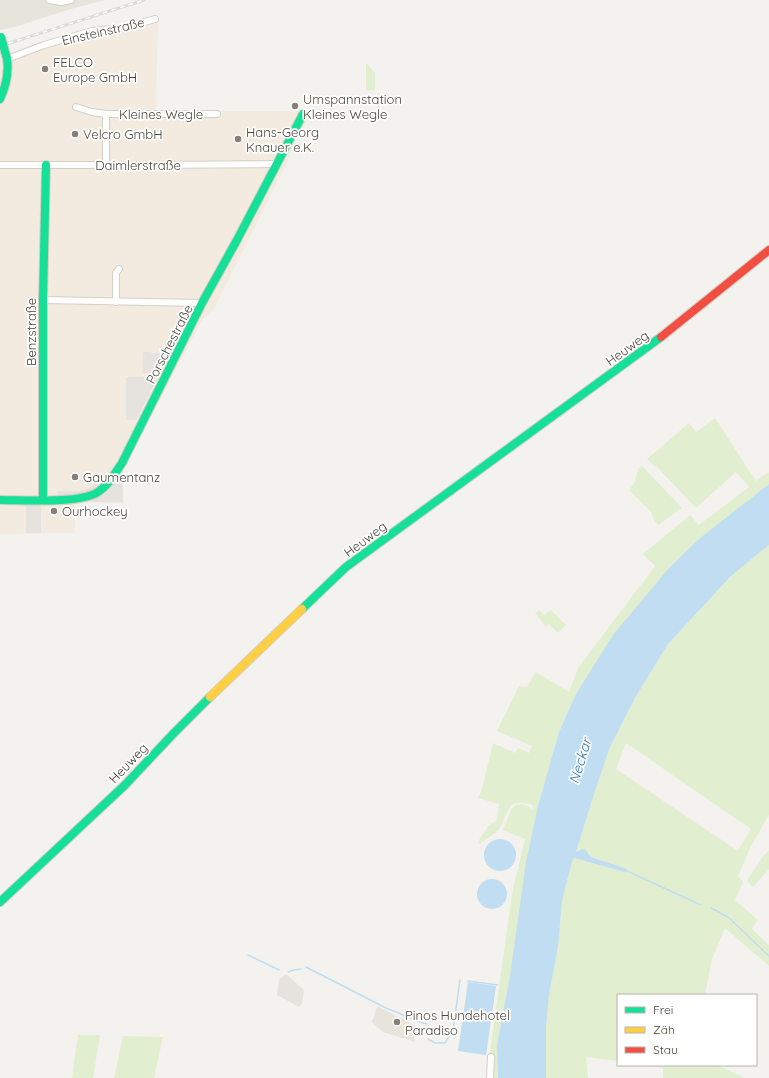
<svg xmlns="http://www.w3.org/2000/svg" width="769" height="1078" viewBox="0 0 769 1078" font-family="Quicksand,sans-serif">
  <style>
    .residential { fill: #e7e4dc }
    .commercial { fill: #f3ebdf }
    .green { fill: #e1eecf; fill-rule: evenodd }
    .parking { fill: #e6e3df }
    .water { fill: #c0ddf1 }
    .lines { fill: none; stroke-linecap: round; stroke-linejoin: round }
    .stream { stroke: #c0ddf1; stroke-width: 1.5 }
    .street-casing { stroke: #d2d0cb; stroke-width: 8 }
    .fast-casing { stroke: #d3cfc5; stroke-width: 10 }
    .slow-casing { stroke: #d3cfc5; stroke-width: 10 }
    .jam-casing { stroke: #d3cfc5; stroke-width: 10 }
    .street { stroke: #fdfdfc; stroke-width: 6 }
    .fast { stroke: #16e098; stroke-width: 8 }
    .slow { stroke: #ffcf43; stroke-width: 8 }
    .jam { stroke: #f24e42; stroke-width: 8 }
    .rail-casing { stroke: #dbdbda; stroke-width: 3 }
    .rail { stroke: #fff; stroke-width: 1.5; stroke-dasharray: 4.5; stroke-linecap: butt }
    .fast-bridge-casing { stroke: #d3cfc5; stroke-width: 10; stroke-linecap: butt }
    .fast-bridge { stroke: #16e098; stroke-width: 8 }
    .poi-dot { fill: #868178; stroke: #fff; stroke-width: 1.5 }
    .labels { text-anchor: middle; stroke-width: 3.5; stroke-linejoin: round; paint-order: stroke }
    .street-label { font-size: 13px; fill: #4b4439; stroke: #fff }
    .poi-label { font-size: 13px; fill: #4b4439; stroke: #fff; text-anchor: start }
    .water-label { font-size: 14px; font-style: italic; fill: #2e7ab2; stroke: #fff }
  </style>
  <rect width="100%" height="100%" fill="#f4f2ee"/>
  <!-- residential -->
  <g class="residential">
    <polygon points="0,0 105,0 67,10 15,27 0,30"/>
    <polygon points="377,1006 412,1024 415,1042 383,1032 372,1022"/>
  </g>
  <!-- commercial -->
  <polygon class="commercial" points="154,17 158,20 156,111 312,111 292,149 288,161 215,307 201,322 132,453 123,466 123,503 75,502 75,533 0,534 0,58 54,39 102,26 117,27"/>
  <!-- green -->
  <g class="green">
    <polygon points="366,63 375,73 375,90 366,90"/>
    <path d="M715,418l41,63 13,-9v12l-69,54 -31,30 -93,126 -17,38 -21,74 -28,170 -13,69 1,33h-10l1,-20 23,-164 13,-55 -22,-9 8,-20 5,-5c5,-2 13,0 16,5l1,-5c-16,-4 -20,-5 -28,11 -2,4 -2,8 -5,12 -5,7 -14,10 -20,16l-3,-1 12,-18 8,-5 2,-16 -21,-6 4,-9 11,-46 22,10 3,-5 11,5 3,-7 -35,-15 22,-45 8,1 9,-15 33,20 9,-24 77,-102 -12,-12 47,-39 9,10 50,-38 -13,-15 -40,36 -40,-42 -1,1 -8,-8 42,-36 7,9z"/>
    <polygon points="642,466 682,508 658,525 654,520 651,512 629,490 635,482 638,469"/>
    <path d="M769,545v270l-18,31 -13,30 5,6 -8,18 23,20 -6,9 17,16v21l-44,-38 -13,31 -7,36h-87v66l-32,-4 2,21h-42v-51l3,-32 9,-48 4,-46 10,-39 2,-4 51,14 2,-3 -36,-12 -3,-5 -6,-3 -4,1 -2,3 19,-62 15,-44 25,-49 33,-54 63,-68zM626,743l125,86 -13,22 -122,-82z"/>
    <polygon points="539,610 544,615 551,610 566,625 558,633 549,624 546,627 535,613"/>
    <polygon points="769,850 769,869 753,887 747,881 762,858"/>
    <polygon points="78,1035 100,1035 93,1078 72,1078"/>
    <polygon points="123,1036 163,1037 154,1078 114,1078"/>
    <polygon points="644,1065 717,1065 745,1078 663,1078 663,1068"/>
  </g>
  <!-- parking -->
  <g class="parking">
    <polygon points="143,352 151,352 151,353 163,353 163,355 167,355 167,364 163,364 163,373 142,373"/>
    <polygon points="126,377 158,377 136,420 126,420"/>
    <polygon points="121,469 123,469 123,502 93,502 93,500 102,495 108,489 114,482"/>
    <polygon points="102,477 106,480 99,487 90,493 80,495 58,495 58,491 80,491 88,488 96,484"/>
    <rect x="26" y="505" width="15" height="28"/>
    <polygon points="286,974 304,990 302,1004 299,1007 277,995 279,980"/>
  </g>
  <!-- water -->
  <g class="water">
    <polygon points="769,484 769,545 731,576 668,644 635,698 610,747 595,791 576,852 582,849 586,850 591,857 627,869 627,871 625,872 574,858 572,862 562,901 558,947 549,995 546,1027 546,1078 498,1078 497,1045 510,976 526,862 538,806 559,732 576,694 613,635 669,568 700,538"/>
    <circle cx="500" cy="855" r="16"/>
    <circle cx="492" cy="894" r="15"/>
    <polygon points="468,982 496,986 486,1055 458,1051"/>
  </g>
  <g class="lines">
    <!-- stream -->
    <g class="stream">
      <polyline points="627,871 701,905"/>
      <polyline points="711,908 728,917 769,956"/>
      <polyline points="248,955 279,970"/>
      <polyline points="306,967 386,1008 411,1018"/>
      <polyline points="288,972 294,970 301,969"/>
      <polyline points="468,981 498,985"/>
      <polyline points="416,1021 427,1024"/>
      <polyline points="428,1039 435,1043 445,1043 453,1030 460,980"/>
    </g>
    <defs>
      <g id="street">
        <polyline points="49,0 61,2 71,0"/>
        <polyline points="7,59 44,45 92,31 123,28 155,19"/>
        <polyline points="76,107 92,112 106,114 217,114"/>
        <polyline points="106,114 106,164"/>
        <polyline points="0,165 145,165 276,164"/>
        <polyline points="43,300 202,303"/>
        <polyline points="116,302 116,273 119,269"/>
        <polyline points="490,1078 491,1057"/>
      </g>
      <g id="fast">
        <path d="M0,99c6,-13 9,-26 7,-40"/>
        <path d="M0,500c23,0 80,4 98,-8 11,-7 17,-19 24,-29l80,-160 35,-63 66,-126"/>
        <polyline points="43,500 43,300 46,165"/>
        <polyline points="302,609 346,567 661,337"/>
        <polyline points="0,902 125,785 174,733 210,697"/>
      </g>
      <polyline id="slow" points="210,697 302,609"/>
      <polyline id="jam" points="661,337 769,250"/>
    </defs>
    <!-- street casing -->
    <use href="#street" class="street-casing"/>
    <!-- fast casing -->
    <use href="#fast" class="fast-casing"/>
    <!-- slow casing -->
    <use href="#slow" class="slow-casing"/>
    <!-- jam casing -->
    <use href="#jam" class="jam-casing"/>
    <!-- street -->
    <use href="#street" class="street"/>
    <!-- fast -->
    <use href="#fast" class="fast"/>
    <!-- slow -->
    <use href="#slow" class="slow"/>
    <!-- jam -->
    <use href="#jam" class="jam"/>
    <defs>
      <polyline id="rail" points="0,46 144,0"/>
    </defs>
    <!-- rail casing -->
    <use href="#rail" class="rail-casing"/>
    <!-- rail -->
    <use href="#rail" class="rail"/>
    <defs>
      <polyline id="fast-bridge" points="1,37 7,59"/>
    </defs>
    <!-- fast-bridge casing -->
    <use href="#fast-bridge" class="fast-bridge-casing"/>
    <!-- fast-bridge -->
    <use href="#fast-bridge" class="fast-bridge"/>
  </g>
  <!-- markers -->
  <g class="poi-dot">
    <circle cx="45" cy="69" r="4"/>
    <circle cx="295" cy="106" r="4"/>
    <circle cx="75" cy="134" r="4"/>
    <circle cx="238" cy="139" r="4"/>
    <circle cx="75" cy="477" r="4"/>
    <circle cx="54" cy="511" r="4"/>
    <circle cx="397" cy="1022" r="4"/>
  </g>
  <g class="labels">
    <!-- street labels -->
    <g class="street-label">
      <text transform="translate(103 31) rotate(-13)" y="5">Einsteinstraße</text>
      <text x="161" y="119">Kleines Wegle</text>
      <text x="138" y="170">Daimlerstraße</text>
      <text transform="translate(31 332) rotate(-90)" y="5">Benzstraße</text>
      <text transform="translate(169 344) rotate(-63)" y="5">Porschestraße</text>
      <text transform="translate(627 348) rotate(-36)" y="5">Heuweg</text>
      <text transform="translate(365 539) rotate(-37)" y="5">Heuweg</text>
      <text transform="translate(128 763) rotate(-46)" y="5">Heuweg</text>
    </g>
    <!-- poi labels -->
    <g class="poi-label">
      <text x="53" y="67">FELCO<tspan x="53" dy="15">Europe GmbH</tspan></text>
      <text x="303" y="104">Umspannstation<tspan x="303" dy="15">Kleines Wegle</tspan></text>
      <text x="246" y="137">Hans-Georg<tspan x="246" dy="15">Knauer e.K.</tspan></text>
      <text x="83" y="139">Velcro GmbH</text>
      <text x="83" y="482">Gaumentanz</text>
      <text x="62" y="516">Ourhockey</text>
      <text x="405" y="1020">Pinos Hundehotel<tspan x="405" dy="15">Paradiso</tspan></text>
    </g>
    <!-- water labels -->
    <g class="water-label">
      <text transform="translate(580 761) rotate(-73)" y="5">Neckar</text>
    </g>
  </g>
  <!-- legend -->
  <rect x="617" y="994" width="140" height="72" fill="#ffffff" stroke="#b7b4b0"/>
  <rect x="625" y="1007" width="20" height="6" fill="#16e098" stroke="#b7b4b0"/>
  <text x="653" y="1014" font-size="12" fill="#4b4439">Frei</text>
  <rect x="625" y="1027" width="20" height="6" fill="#ffcf43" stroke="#b7b4b0"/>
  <text x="653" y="1034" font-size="12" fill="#4b4439">Zäh</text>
  <rect x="625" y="1047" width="20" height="6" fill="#f24e42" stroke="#b7b4b0"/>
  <text x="653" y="1054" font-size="12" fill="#4b4439">Stau</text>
</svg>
